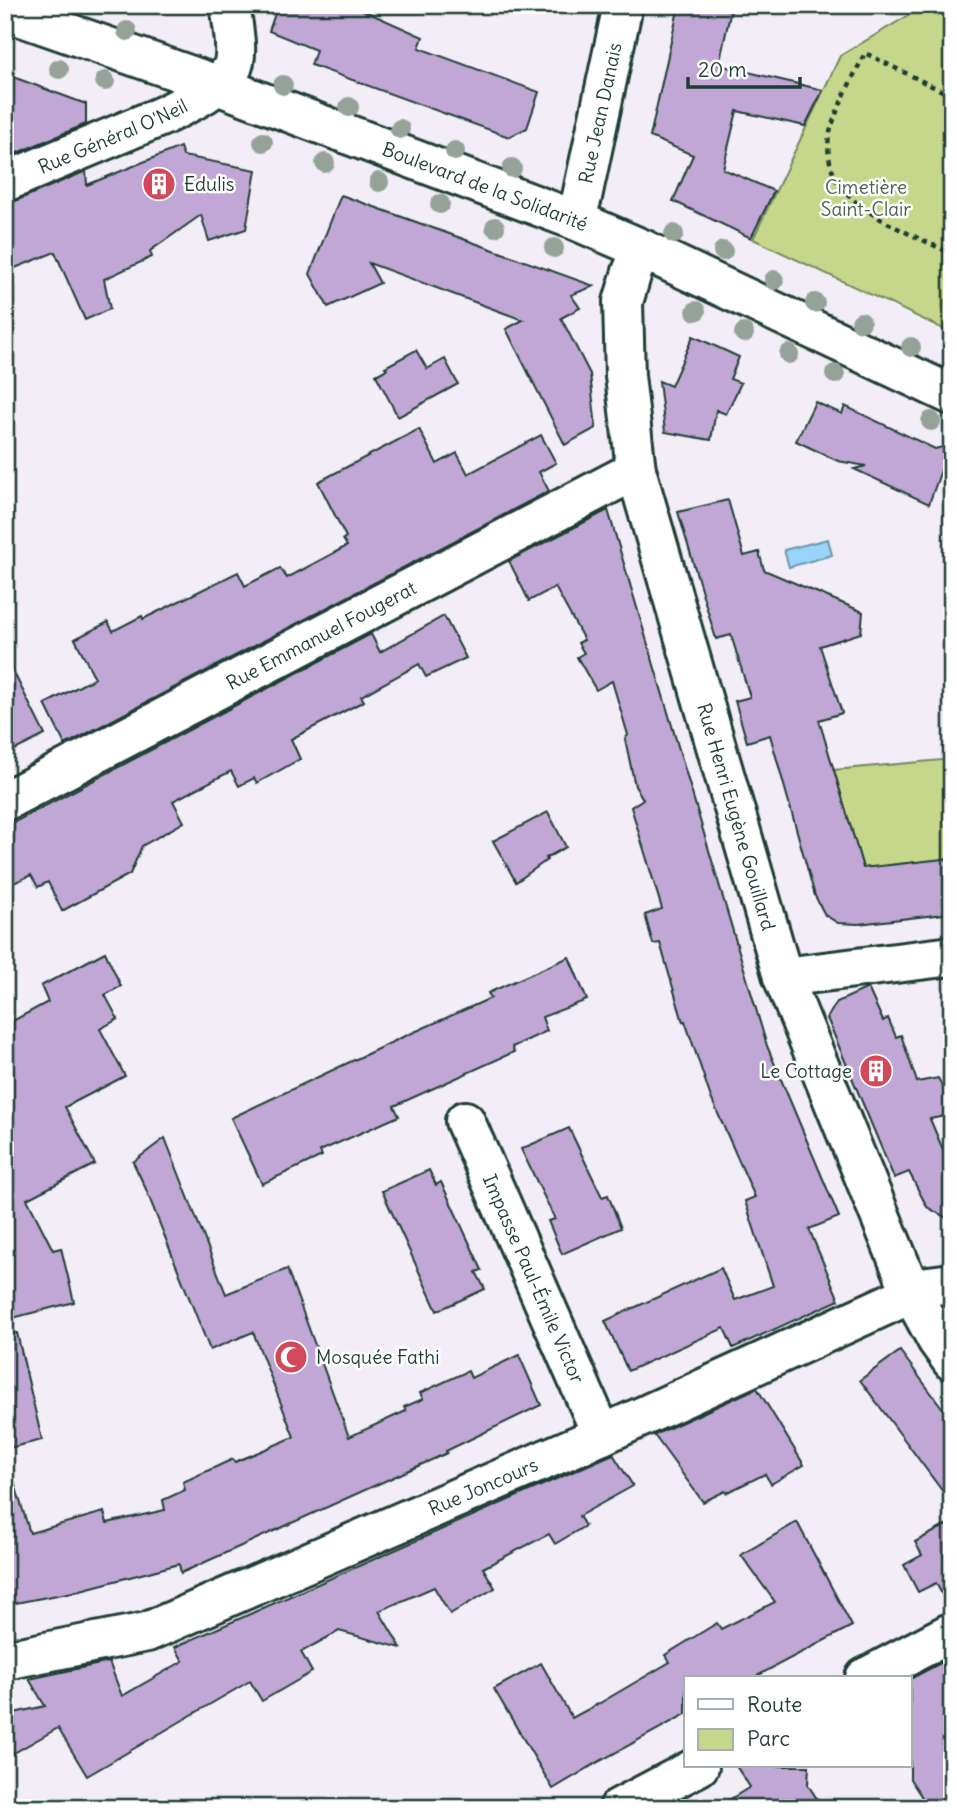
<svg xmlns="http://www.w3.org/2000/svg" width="957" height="1813" viewBox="0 0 957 1813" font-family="Delius,sans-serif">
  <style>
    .green { fill: #c6d78b; stroke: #728a60; stroke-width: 2 }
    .water { fill: #9bd4fb; stroke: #6998ab; stroke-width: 2 }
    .building { fill: #c0a7d5; stroke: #1f3d34; stroke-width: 2 }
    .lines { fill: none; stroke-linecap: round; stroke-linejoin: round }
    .minor-casing { stroke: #1f3d34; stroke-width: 44 }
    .path { stroke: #1f3d34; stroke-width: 4.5; stroke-dasharray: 5 5; stroke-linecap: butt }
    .minor { stroke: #fff; stroke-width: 38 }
    .tree { fill: #95a298 }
    .labels { text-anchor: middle; stroke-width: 5; stroke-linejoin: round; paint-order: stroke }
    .street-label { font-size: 19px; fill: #1f3d34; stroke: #fff }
    .poi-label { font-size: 19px; fill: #1f3d34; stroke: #fff; text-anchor: start }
    .park-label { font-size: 19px; fill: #49644a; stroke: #fff }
  </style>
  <rect width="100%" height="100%" fill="#f2edf7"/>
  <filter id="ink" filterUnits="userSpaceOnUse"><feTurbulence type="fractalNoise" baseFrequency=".0143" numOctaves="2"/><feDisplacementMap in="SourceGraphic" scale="14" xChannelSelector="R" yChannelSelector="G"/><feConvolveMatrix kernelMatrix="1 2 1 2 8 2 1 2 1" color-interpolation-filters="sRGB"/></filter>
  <g filter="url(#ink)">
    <!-- green -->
    <g class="green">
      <polygon points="926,5 952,5 952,333 753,239 840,56"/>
      <polygon points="952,759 952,858 863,868 834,770"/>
    </g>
    <!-- water -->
    <polygon class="water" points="828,539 832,555 789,567 784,550"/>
    <!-- building -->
    <g class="building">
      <polygon points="278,5 351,5 423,37 419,48 539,92 527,128 509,137 311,65 316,50 269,31"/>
      <polygon points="679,5 732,5 719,65 823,90 805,126 737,111 723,169 774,191 751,238 673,201 693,155 650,137"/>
      <polygon points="5,74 86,104 86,124 5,158"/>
      <polygon points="180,147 183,156 256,170 246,229 209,241 201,215 150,251 152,257 104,279 110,309 85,320 55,252 5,272 5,203 13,202 86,171 87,185"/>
      <polygon points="341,195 594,286 571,295 580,308 561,318 590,374 596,428 565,445 506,329 523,320 369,263 380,283 328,307 310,274"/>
      <polygon points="693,336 739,357 730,379 741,383 726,414 716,410 711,440 665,432 659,381 671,386"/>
      <polygon points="416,350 427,369 445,359 458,384 398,417 376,375 387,369 385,367"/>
      <polygon points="815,402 842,414 845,406 935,449 950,445 929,504 854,469 866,466 838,461 796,441"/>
      <polygon points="419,429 437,464 457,453 468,474 541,435 556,463 539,472 549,491 65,745 45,704 95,678 75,639 108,622 113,631 142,616 143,619 238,572 245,586 280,568 287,578 347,546 343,539 346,537 318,482"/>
      <polygon points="728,500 744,556 759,552 764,570 863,612 861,633 820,646 842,713 819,720 863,868 952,858 952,913 858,924 838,923 825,915 815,896 770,735 747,742 735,701 750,697 731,635 716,639 678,512"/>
      <polygon points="608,510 767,1046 839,1217 809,1229 839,1300 733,1348 724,1328 628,1371 605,1321 721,1268 735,1300 773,1286 745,1201 755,1197 711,1098 685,1021 683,1022 660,943 653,944 645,915 662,909 631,807 643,799 635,786 625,739 628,735 612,681 596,690 577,657 584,653 578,643 584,640 555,587 529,601 509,561"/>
      <polygon points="444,616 466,658 426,677 419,664 361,696 364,701 291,739 300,759 257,783 254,778 239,786 231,771 173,801 184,822 142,846 130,874 62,911 48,882 38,887 31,875 5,887 5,827 371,634 380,652"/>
      <polygon points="5,655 45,735 5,755"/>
      <polygon points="548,812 566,847 546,858 547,860 516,882 493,841"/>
      <polygon points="105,952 121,986 105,995 118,1019 100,1029 125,1076 65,1107 95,1164 27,1199 53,1250 61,1248 74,1302 5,1320 5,1025 48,1002 41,986"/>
      <polygon points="569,957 587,1000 542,1017 547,1031 512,1047 514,1052 394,1106 399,1116 320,1151 322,1156 262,1184 231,1118 403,1037 491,998 488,993"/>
      <polygon points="868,988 883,1021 888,1018 896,1037 901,1035 917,1082 938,1078 947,1095 950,1115 930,1119 952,1171 952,1221 927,1207 909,1172 894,1178 827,1018 837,1002"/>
      <polygon points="569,1128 602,1197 608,1195 621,1228 562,1254 548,1221 555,1219 521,1149"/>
      <polygon points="165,1138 226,1294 287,1269 349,1437 406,1411 404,1407 423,1399 420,1393 468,1371 471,1378 519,1355 541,1405 446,1451 447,1453 181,1573 179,1564 73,1592 5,1605 5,1479 13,1478 30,1533 104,1512 107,1523 165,1510 163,1500 185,1490 183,1482 233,1459 235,1462 294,1437 253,1332 210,1350 145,1187 133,1162"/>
      <polygon points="429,1170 436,1185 441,1182 462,1227 482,1270 476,1272 485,1289 437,1311 382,1191"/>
      <polygon points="17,1333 42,1440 5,1449 5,1334"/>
      <polygon points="900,1351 952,1421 952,1504 860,1380"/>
      <polygon points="757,1388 804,1465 771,1484 765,1474 726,1493 725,1491 703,1502 654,1435"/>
      <polygon points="613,1454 633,1486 579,1516 585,1526 555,1544 549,1534 483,1568 495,1588 450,1614 434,1587 379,1611 401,1648 339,1631 301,1652 312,1672 262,1701 250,1681 87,1776 58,1728 5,1758 5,1715 45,1706 29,1679 109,1662 122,1696 183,1661 175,1647"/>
      <polygon points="797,1522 852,1626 753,1678 686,1678 686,1714 600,1761 553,1789 494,1689 541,1663 572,1718 600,1703 670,1662 665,1655 717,1623 721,1629 775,1602 741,1555"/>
      <polygon points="952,1522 952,1610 951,1611 936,1583 918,1592 904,1565 922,1555 915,1542"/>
      <polygon points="952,1657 952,1808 929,1808 910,1779 910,1679"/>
      <polygon points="736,1766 809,1766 808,1785 823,1808 716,1808 750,1787"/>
    </g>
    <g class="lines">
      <defs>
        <g id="minor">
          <path id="s1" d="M5,11l212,74 358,135 67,29 310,146"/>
          <path id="s2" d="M5,182l157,-66c20,-10 57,-26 69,-46 9,-15 1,-48 -1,-65"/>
          <path id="s3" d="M575,220l7,-23 41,-192"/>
          <path id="s4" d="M642,249l-10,23 -9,30 2,74 11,94 147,507 129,317 25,46 15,21"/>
          <path id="s5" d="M5,801l631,-331"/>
          <polyline points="783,977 952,956"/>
          <path id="s6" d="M465,1121l137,314"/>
          <path id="s7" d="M5,1660l142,-28 455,-197 326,-149 24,-3"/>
          <polyline points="865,1678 952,1632"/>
          <polyline points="619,1808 699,1766"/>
        </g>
      </defs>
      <!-- minor casing -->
      <use href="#minor" class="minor-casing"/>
      <!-- path -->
      <path class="path" d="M952,96l-87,-43c-12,25 -27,51 -35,79 -5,18 1,46 15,60 28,29 71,44 107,62"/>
      <!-- minor -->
      <use href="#minor" class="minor"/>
    </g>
    <!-- trees -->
    <g class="tree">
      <circle cx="127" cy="31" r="10"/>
      <circle cx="59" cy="69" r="10"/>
      <circle cx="105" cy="81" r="10"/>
      <circle cx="283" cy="85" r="10"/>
      <circle cx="349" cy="107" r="10"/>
      <circle cx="400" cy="129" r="10"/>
      <circle cx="263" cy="142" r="10"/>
      <circle cx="455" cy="151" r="10"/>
      <circle cx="325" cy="163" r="10"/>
      <circle cx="512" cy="168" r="10"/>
      <circle cx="379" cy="182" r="10"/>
      <circle cx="440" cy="204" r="10"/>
      <circle cx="495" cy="227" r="10"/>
      <circle cx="674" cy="234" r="10"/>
      <circle cx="554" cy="248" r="10"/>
      <circle cx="723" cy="251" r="10"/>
      <circle cx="774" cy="280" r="10"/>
      <circle cx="815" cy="303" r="10"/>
      <circle cx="696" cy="311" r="10"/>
      <circle cx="861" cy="322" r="10"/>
      <circle cx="744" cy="333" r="10"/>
      <circle cx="911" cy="347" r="10"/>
      <circle cx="789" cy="354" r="10"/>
      <circle cx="835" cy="374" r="10"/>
      <circle cx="931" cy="421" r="10"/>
    </g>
  </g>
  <!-- icons -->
  <defs>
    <symbol id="building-disc" viewBox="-11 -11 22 22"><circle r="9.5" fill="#d1495b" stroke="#fff"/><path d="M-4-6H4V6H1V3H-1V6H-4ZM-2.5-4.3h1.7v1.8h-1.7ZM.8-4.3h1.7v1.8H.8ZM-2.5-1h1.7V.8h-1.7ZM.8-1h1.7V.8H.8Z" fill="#fff"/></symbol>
    <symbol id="mosque-disc" viewBox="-11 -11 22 22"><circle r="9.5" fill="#d1495b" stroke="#fff"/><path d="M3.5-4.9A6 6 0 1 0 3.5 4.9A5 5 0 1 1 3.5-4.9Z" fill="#fff"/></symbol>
  </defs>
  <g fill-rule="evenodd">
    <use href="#building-disc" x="140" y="165" width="38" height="38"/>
    <use href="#building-disc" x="857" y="1052" width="38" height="38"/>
    <use href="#mosque-disc" x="272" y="1338" width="38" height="38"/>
  </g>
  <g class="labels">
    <!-- street labels -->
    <g class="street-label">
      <text dy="7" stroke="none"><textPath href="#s3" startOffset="110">Rue Jean Danais</textPath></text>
      <text dy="7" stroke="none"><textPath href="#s2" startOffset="117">Rue Général O'Neil</textPath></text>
      <text dy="7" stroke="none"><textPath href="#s1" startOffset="511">Boulevard de la Solidarité</textPath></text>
      <text dy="7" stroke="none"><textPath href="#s5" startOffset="357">Rue Emmanuel Fougerat</textPath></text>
      <text dy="7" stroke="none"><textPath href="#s4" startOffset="586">Rue Henri Eugène Gouillard</textPath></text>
      <text dy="7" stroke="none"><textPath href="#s6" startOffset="172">Impasse Paul-Émile Victor</textPath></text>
      <text dy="7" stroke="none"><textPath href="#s7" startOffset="511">Rue Joncours</textPath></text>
    </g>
    <!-- poi labels -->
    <g class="poi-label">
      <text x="184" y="191">Edulis</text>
      <text x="852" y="1078" text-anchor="end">Le Cottage</text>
      <text x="316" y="1364">Mosquée Fathi</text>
    </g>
    <!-- park labels -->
    <g class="park-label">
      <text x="866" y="194">Cimetière<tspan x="866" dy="22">Saint-Clair</tspan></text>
    </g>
  </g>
  <!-- margin -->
  <rect width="957" height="1813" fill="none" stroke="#fff" stroke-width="28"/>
  <rect x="14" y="14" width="929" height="1785" fill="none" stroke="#1f3d34" stroke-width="2.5" filter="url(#ink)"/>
  <!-- legend -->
  <rect x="684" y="1676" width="228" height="91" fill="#ffffff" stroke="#a5b1ae" stroke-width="2"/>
  <rect x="698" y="1699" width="35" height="10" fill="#ffffff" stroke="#a5b1ae" stroke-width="2"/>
  <text x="747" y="1712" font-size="21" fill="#1f3d34">Route</text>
  <rect x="698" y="1729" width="35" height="21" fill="#c6d78b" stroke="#a5b1ae" stroke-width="2"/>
  <text x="747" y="1746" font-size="21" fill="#1f3d34">Parc</text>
  <!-- scale -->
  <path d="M688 77v10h112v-10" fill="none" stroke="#1f3d34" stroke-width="3.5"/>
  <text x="698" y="77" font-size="21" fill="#1f3d34" stroke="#ffffff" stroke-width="5" paint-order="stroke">20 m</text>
</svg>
